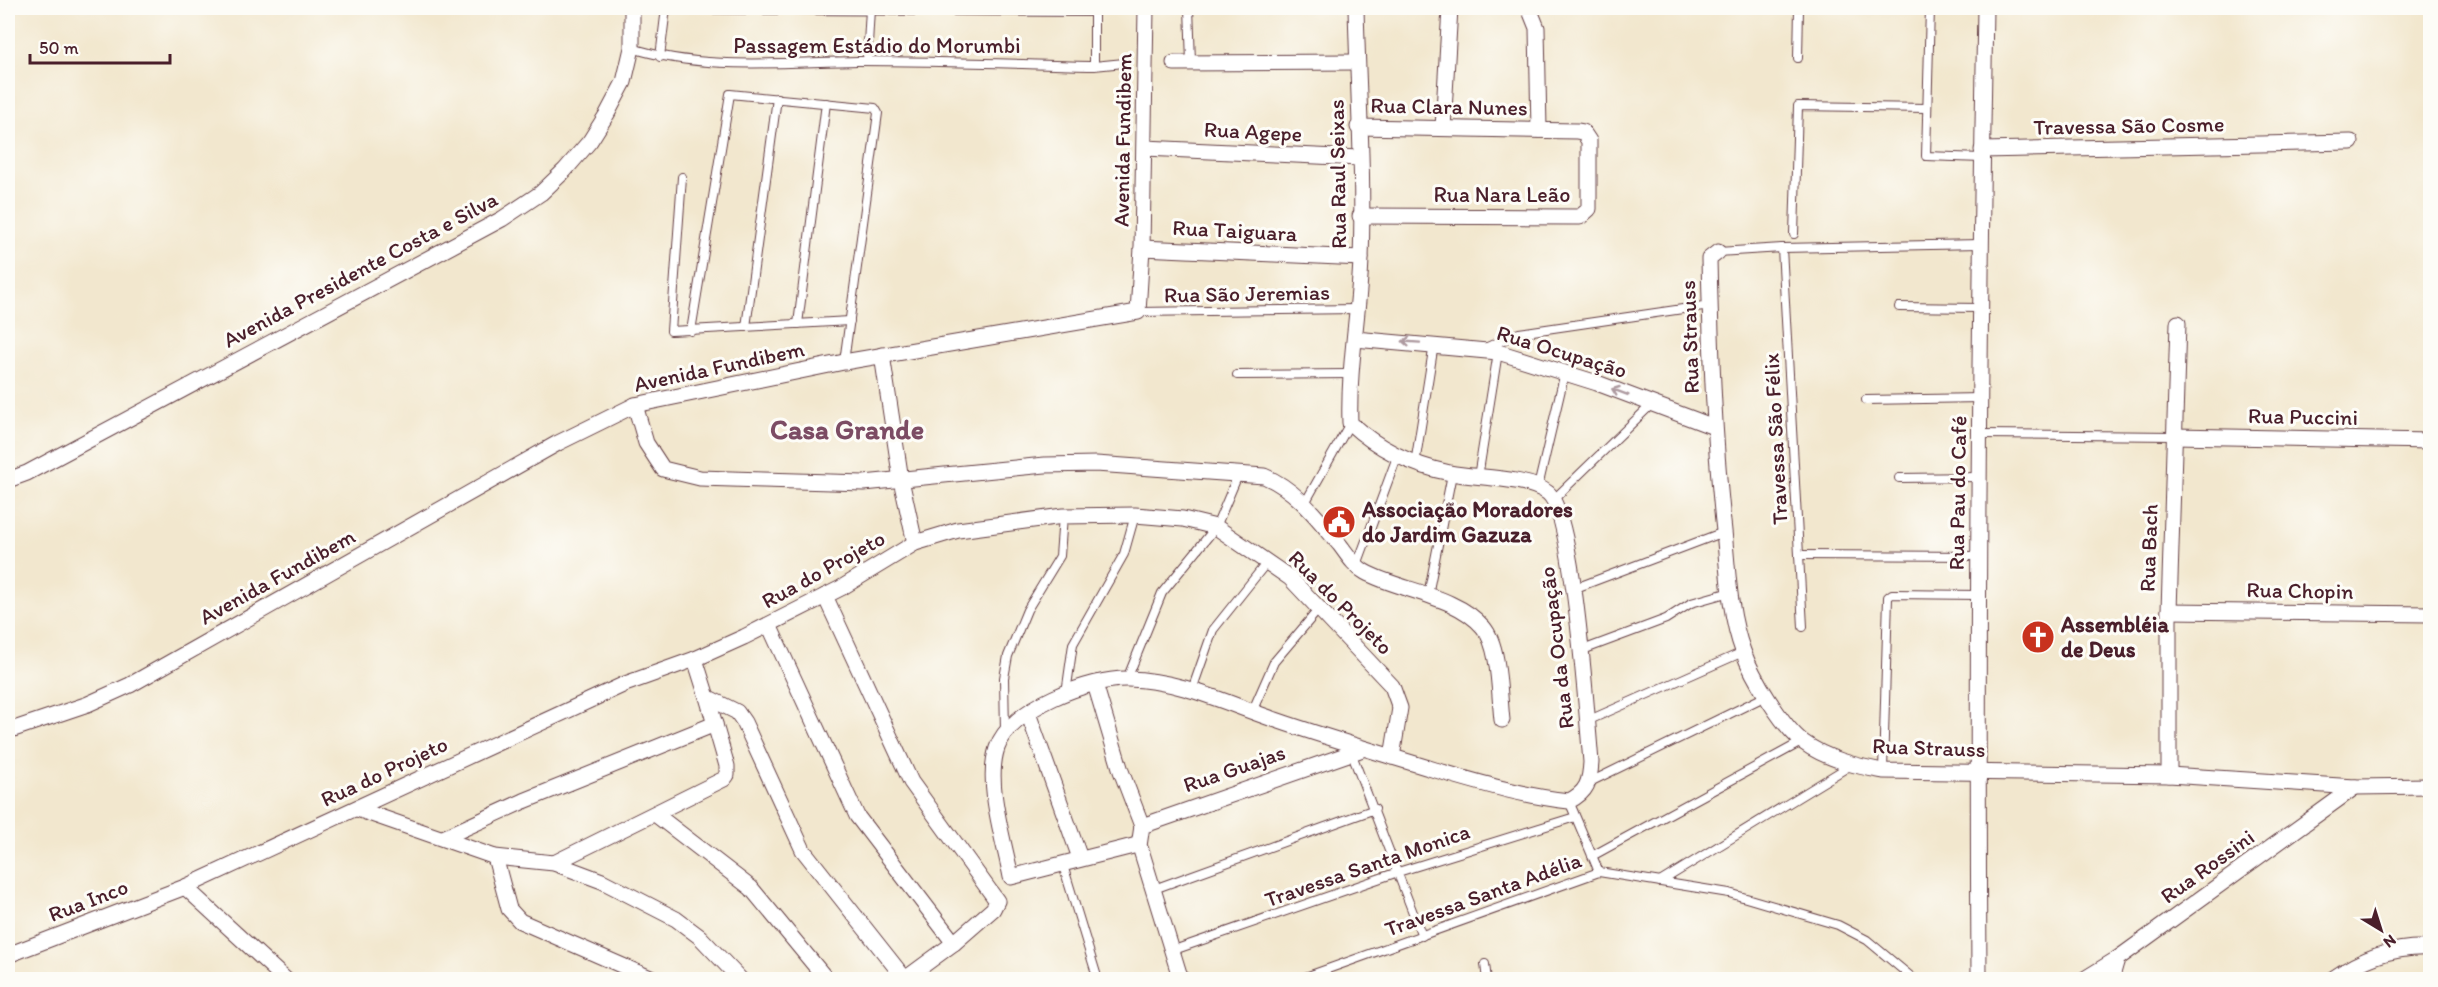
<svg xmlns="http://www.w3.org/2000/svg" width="2438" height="987" viewBox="0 0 2438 987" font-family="Itim,sans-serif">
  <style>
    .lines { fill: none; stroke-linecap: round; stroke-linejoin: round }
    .lane-casing { stroke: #633d43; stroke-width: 10 }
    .street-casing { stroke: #633d43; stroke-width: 17 }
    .lane { stroke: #fff; stroke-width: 8 }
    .street { stroke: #fff; stroke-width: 15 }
    .oneway { stroke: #ae9aa0 }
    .labels { text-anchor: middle; stroke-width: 6; stroke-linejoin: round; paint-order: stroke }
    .street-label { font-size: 22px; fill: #4a1f2b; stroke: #fdfcf7 }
    .poi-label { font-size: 22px; font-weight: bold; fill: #4a1f2b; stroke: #fdfcf7; text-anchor: start }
    .district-label { font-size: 28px; font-weight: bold; fill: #7c4c64; stroke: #fdfcf7 }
  </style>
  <rect width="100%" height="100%" fill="#fdfcf7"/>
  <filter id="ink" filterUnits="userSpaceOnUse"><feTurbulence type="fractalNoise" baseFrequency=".0167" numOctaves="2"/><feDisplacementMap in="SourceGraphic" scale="12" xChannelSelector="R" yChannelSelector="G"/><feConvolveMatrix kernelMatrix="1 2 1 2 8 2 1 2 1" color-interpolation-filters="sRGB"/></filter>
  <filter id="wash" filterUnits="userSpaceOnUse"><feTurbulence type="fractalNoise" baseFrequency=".008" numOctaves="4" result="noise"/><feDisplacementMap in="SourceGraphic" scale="24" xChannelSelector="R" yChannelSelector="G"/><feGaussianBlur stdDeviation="1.35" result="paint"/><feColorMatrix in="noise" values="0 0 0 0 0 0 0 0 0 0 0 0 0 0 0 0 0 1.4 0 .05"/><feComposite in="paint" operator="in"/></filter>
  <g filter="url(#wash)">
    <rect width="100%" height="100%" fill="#f2e7ce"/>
  </g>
  <g filter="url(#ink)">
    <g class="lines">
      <defs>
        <g id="lane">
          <polyline points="1094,8 1094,66"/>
          <polyline points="1189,8 1191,62"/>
          <polyline points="1930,8 1926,156 1982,158"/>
          <polyline points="666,9 1093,12"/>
          <path d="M632,48c71,23 151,14 226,13 79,0 158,3 236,5l30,-3"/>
          <polyline points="660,57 666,8"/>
          <polyline points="1798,58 1799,8"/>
          <polyline points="867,61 870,9"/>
          <polyline points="682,177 671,331 850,321"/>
          <polyline points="1794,234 1798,106 1927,108"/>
          <polyline points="1782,248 1803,627"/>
          <polyline points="1718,252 1782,248 1980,244"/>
          <polyline points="1899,307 1979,308"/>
          <polyline points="1138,312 1357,309"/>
          <polyline points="798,324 826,103"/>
          <polyline points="746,327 777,98"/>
          <polyline points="691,331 730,94 875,108 878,113 844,362"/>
          <polyline points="1485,348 1519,333 1710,305"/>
          <polyline points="1237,375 1349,374"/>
          <polyline points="1866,400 1981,398"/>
          <polyline points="1981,434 2174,436"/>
          <polyline points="1415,464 1434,344"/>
          <polyline points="1478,477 1498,352"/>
          <polyline points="1899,478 1979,477"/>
          <polyline points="1538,487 1565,372"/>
          <polyline points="1554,499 1652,404"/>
          <polyline points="1305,503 1350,423"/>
          <polyline points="1799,555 1980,556"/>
          <polyline points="1357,565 1397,457"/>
          <polyline points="1573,589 1724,532"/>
          <polyline points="1428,595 1452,474"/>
          <polyline points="1580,651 1666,619 1691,603 1730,592"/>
          <polyline points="1127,679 1162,593 1216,527 1238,475"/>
          <polyline points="1192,690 1213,630 1268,561"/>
          <polyline points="1066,693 1073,644 1124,554 1135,515"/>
          <polyline points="1252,712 1274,662 1319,609"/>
          <polyline points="1587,721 1743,652"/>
          <polyline points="1005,732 1004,678 1008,656 1027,610 1060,556 1063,516"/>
          <polyline points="1351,752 1422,936"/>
          <polyline points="1883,771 1888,597 1892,594 1979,595"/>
          <polyline points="1590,782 1766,696"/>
          <polyline points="1569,801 1599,872"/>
          <polyline points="1592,856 1803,741"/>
          <polyline points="1062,862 1098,980"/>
          <polyline points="1660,882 1851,765"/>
          <polyline points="1154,889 1375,809"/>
          <polyline points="1171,951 1398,872 1575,817"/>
          <polyline points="1485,964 1487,980"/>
          <polyline points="1297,980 1599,872 1729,893 1838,925 1867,940 1915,980"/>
        </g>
        <g id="street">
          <polyline points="1529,8 1537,28 1539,130"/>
          <polyline points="1174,63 1357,62"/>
          <polyline points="1358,127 1577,131 1583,132 1589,141 1589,209 1580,217 1360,216"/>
          <polyline points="1443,128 1450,8"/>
          <polyline points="1145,148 1359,158"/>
          <polyline points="1982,150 2351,142"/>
          <polyline points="1142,248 1361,258"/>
          <path d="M1718,252l-9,7c2,91 5,181 15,272 4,40 5,82 19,120 9,25 39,75 60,91 23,17 53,24 80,29l286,4 186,12 75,-1"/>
          <polyline points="1355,339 1498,352 1597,383 1714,427"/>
          <polyline points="882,355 901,480 915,543"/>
          <path d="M635,405l11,38 17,26 37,9 164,5 181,-18 51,-1 168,12c33,14 53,42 76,69 7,9 14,21 25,27 35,19 91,23 118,55 17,19 16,68 19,93"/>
          <polyline points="2174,436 2430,441"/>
          <polyline points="8,480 27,473 502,219 541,193 565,170 590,141 607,114 624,82 632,48 632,8"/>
          <polyline points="2169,611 2430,614"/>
          <polyline points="769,625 857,816 954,943"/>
          <polyline points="695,659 707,697 737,712 744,722 803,850 905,979 954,943 993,909 997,901 911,782 825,596"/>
          <polyline points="1095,684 1121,771 1142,826"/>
          <polyline points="1028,713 1080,858"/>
          <polyline points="8,731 88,704 130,685 558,443 635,405 844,362 1138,312 1142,248 1146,8"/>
          <polyline points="2169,775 2169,611 2178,323"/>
          <polyline points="357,809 495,857 554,863 602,881 676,919 700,937 741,980"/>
          <polyline points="655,814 751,888 827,980"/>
          <polyline points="443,838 524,801 715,724"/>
          <polyline points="1139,846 1142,826 1360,750"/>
          <polyline points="495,857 509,909 520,921 655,980"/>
          <polyline points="554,863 724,779 727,775 727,766 707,697"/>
          <polyline points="185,887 286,980"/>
          <polyline points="8,955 185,887 625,684 695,659 744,637 841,588 915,543 958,530 1063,516 1135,515 1183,519 1216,527 1290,578 1392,686 1400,708 1392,757"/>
          <path d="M1181,980l-40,-130 -4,-5 -126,32c-7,-37 -26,-93 -14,-129 13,-40 93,-70 131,-69 52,1 100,25 148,41 52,18 104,33 156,49 45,13 90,27 137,32 18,-9 21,-19 22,-39 -4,-43 -17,-248 -43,-269 -19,-16 -73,-15 -98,-20 -39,-8 -71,-23 -100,-50 -2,-55 9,-109 11,-164 3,-83 -3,-168 -5,-251"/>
          <path d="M1979,980c-2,-324 0,-649 6,-972"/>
          <polyline points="2083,980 2117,959 2355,787"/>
          <polyline points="2111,980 2117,959"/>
          <path d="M2331,980c30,-21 62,-34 99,-32"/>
        </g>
      </defs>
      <!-- lane casing -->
      <use href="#lane" class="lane-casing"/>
      <!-- street casing -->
      <use href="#street" class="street-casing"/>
      <!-- lane -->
      <use href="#lane" class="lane"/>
      <!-- street -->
      <use href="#street" class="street"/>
    </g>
    <!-- one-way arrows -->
    <defs><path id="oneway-shaft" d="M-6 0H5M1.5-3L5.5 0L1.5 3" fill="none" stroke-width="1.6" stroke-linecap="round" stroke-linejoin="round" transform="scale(1.5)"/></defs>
    <g class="oneway">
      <use href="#oneway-shaft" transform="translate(1411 342) rotate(-176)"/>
      <use href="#oneway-shaft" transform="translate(1620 392) rotate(-159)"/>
    </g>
  </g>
  <!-- icons -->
  <defs>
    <symbol id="civic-disc" viewBox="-11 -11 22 22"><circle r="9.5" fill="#c8321e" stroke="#fdfcf7"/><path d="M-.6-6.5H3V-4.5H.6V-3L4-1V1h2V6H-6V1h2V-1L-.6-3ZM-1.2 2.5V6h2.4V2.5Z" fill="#fff"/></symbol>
    <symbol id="church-disc" viewBox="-11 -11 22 22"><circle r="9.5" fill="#c8321e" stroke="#fdfcf7"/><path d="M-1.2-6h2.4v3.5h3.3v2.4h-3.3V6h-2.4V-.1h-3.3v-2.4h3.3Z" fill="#fff"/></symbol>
  </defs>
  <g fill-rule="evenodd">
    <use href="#civic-disc" x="1320" y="503" width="38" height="38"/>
    <use href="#church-disc" x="2019" y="618" width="38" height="38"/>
  </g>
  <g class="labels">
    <!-- street labels -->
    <g class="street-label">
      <text x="877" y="53">Passagem Estádio do Morumbi</text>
      <text transform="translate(1449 106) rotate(1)" y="8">Rua Clara Nunes</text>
      <text transform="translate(2129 125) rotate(-1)" y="8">Travessa São Cosme</text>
      <text transform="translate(1253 131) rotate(3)" y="8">Rua Agepe</text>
      <text transform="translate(1122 140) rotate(-89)" y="8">Avenida Fundibem</text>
      <text transform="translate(1337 174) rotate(-91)" y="8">Rua Raul Seixas</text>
      <text x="1502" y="202">Rua Nara Leão</text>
      <text transform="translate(1235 230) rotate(3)" y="8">Rua Taiguara</text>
      <text transform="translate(360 269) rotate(-28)" y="8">Avenida Presidente Costa e Silva</text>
      <text transform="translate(1247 293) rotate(-1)" y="8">Rua São Jeremias</text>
      <text transform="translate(1689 337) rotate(-92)" y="8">Rua Strauss</text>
      <text transform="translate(1562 351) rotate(17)" y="8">Rua Ocupação</text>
      <text transform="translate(719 366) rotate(-12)" y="8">Avenida Fundibem</text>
      <text transform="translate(2303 416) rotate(1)" y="8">Rua Puccini</text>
      <text transform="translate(1775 439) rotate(-93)" y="8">Travessa São Félix</text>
      <text transform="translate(1957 493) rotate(-89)" y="8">Rua Pau do Café</text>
      <text transform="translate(2148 548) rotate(-88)" y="8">Rua Bach</text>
      <text transform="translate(823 569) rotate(-29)" y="8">Rua do Projeto</text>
      <text transform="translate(277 576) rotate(-29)" y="8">Avenida Fundibem</text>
      <text transform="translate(2300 590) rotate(1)" y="8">Rua Chopin</text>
      <text transform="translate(1341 602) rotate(45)" y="8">Rua do Projeto</text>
      <text transform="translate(1556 648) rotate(-97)" y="8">Rua da Ocupação</text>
      <text transform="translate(1929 747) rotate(2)" y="8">Rua Strauss</text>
      <text transform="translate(1234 768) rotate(-19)" y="8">Rua Guajas</text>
      <text transform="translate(384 771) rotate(-25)" y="8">Rua do Projeto</text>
      <text transform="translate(1367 865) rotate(-19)" y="8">Travessa Santa Monica</text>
      <text transform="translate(2207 866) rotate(-36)" y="8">Rua Rossini</text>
      <text transform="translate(1483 894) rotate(-20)" y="8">Travessa Santa Adélia</text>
      <text transform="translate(88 900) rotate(-21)" y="8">Rua Inco</text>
    </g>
    <!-- poi labels -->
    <g class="poi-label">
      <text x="1362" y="517">Associação Moradores<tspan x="1362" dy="25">do Jardim Gazuza</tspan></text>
      <text x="2061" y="632">Assembléia<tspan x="2061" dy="25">de Deus</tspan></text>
    </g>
    <!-- district labels -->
    <g class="district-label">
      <text x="847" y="439">Casa Grande</text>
    </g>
  </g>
  <!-- margin -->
  <rect width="2438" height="987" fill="none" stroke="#fdfcf7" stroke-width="30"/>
  <!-- north arrow -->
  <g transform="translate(2381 930) rotate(142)" stroke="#fdfcf7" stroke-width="4.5" paint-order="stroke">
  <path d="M0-4.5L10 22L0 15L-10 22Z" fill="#4a1f2b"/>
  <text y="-9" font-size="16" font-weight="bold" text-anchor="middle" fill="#4a1f2b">N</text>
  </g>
  <!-- scale -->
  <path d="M30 54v9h140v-9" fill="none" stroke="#4a1f2b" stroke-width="3"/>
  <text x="39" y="54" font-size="18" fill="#4a1f2b" stroke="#fdfcf7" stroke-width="4.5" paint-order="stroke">50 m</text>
</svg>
